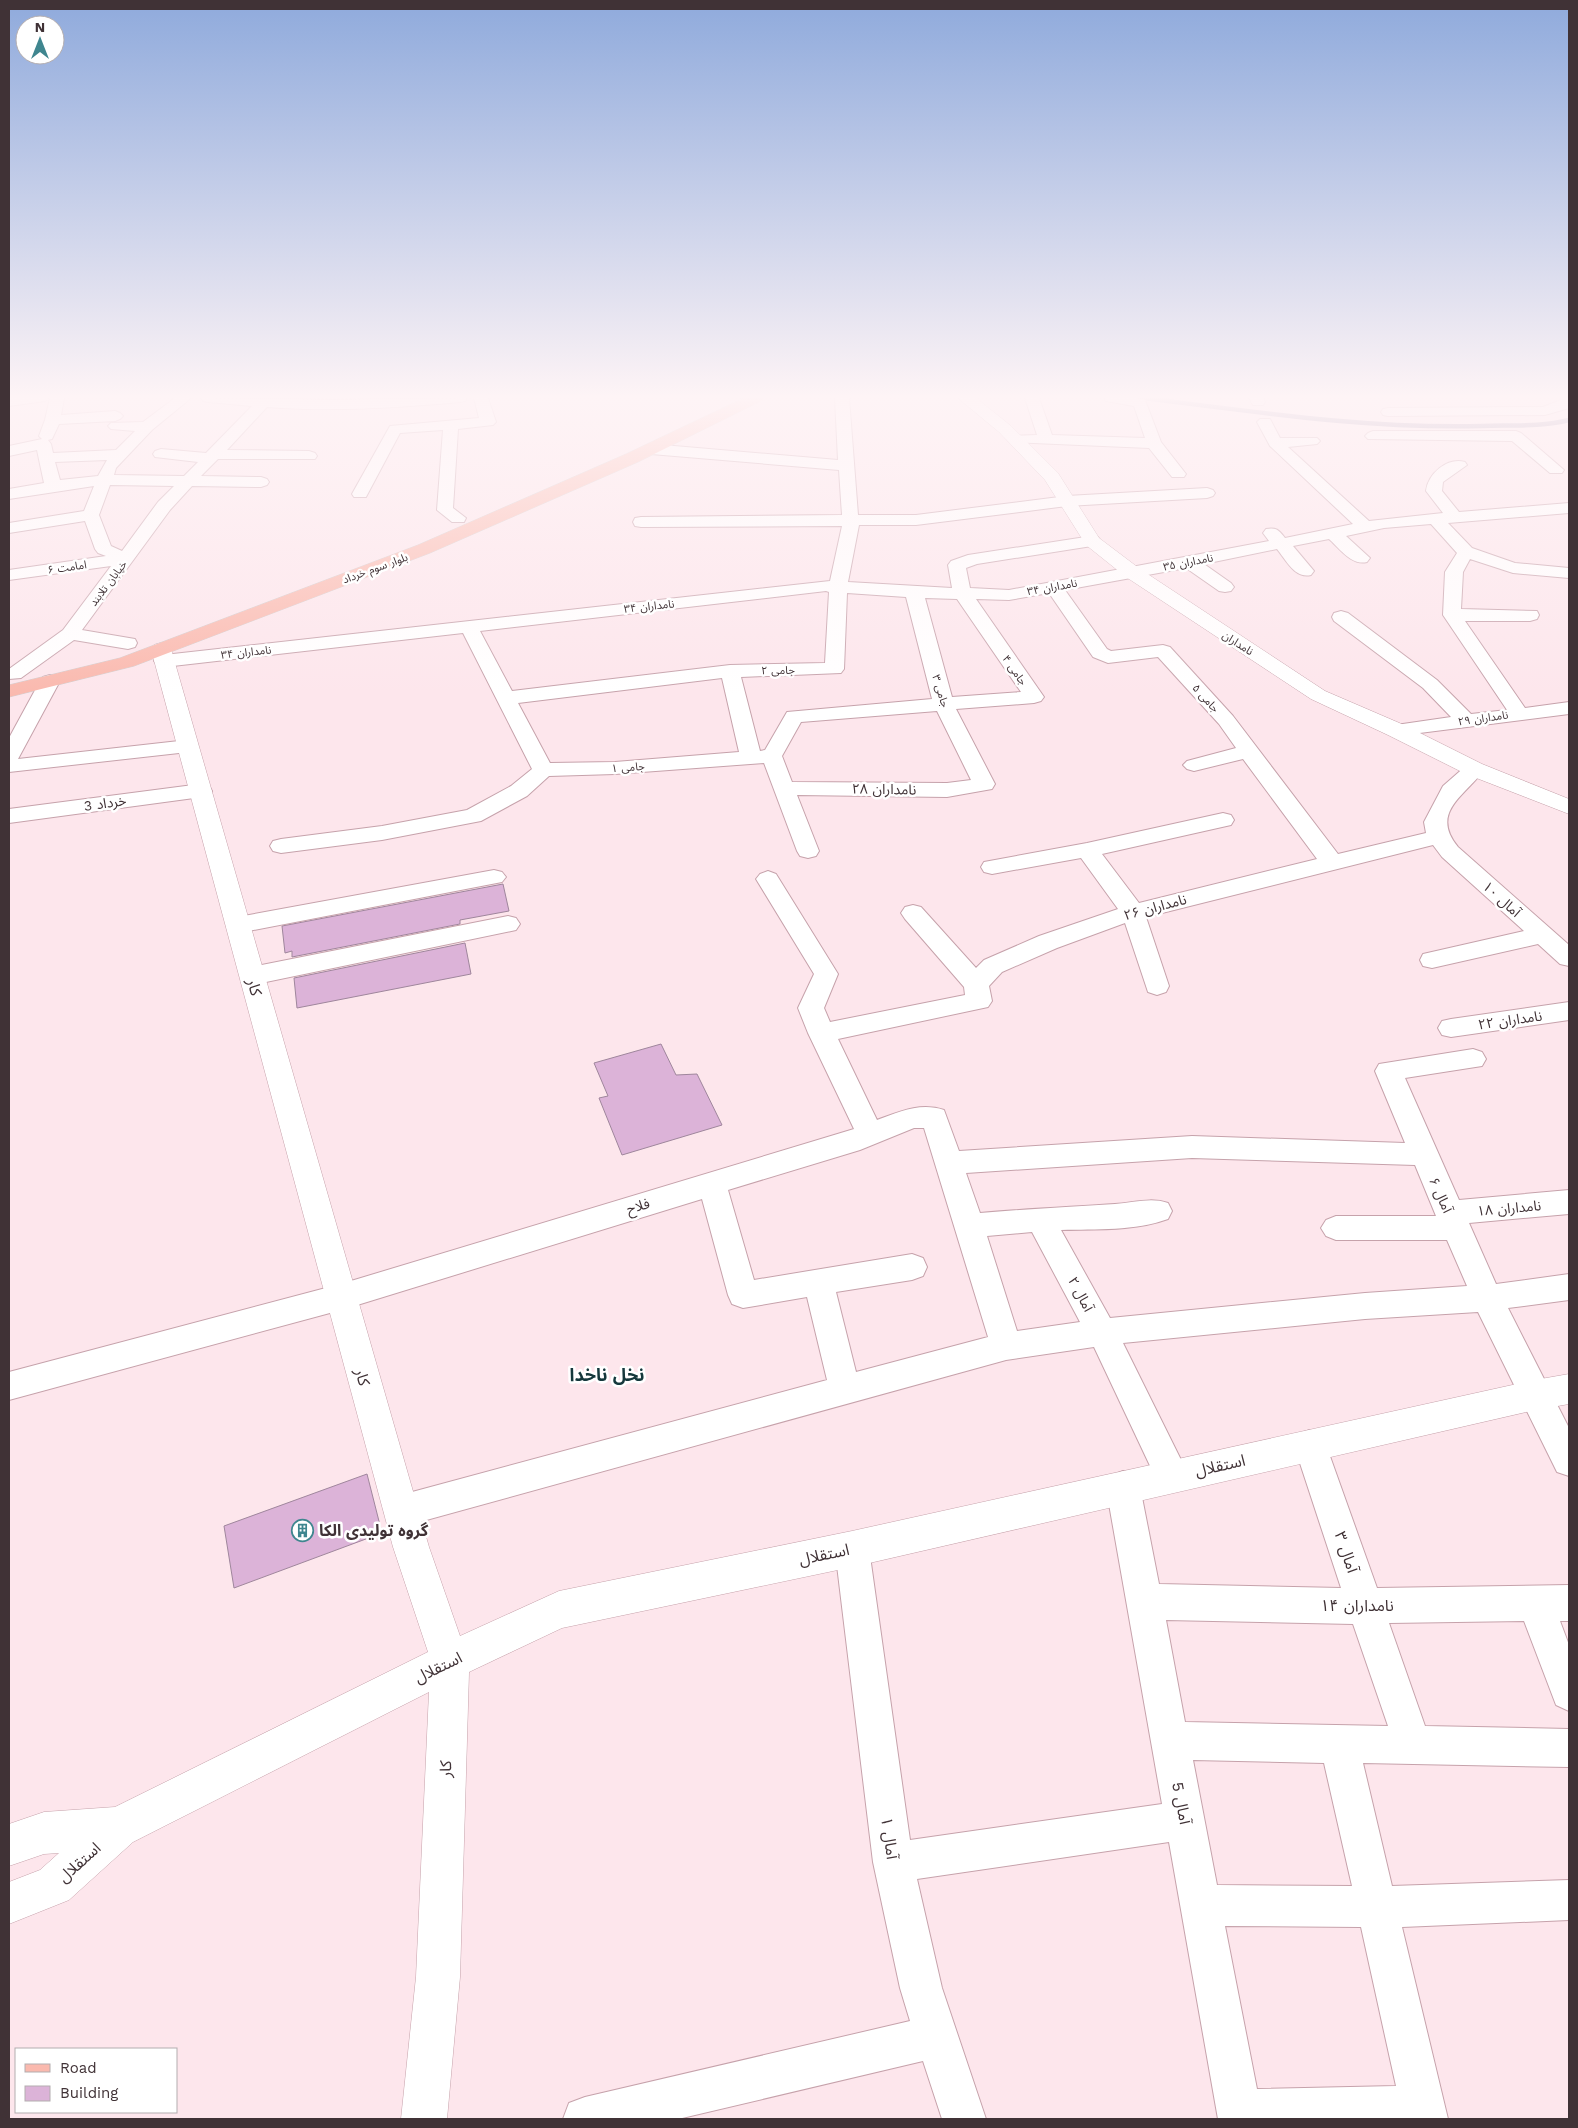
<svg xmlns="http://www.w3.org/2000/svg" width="1578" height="2128" viewBox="0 0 1578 2128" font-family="'Work Sans','Noto Sans Arabic',sans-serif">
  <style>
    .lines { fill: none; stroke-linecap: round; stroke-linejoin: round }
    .stream { stroke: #8a7c9e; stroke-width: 4.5 }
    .building { fill: #dcb3d8; stroke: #9f869c }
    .minor-casing { stroke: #c6a2ab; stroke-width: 2 }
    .tertiary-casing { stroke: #c6a2ab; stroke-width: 1 }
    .primary-casing { stroke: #d1cecf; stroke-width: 1 }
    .minor { fill: #fff; fill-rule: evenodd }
    .tertiary { fill: #fff; fill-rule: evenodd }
    .primary { fill: #fab9ae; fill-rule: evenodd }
    .labels { text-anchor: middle; stroke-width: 5; stroke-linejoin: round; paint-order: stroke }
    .far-street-label { font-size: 11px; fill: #403236; stroke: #fff }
    .street-label { font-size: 14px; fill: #403236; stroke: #fff }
    .near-street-label { font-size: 16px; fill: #403236; stroke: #fff }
    .near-poi-label { font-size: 16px; font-weight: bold; fill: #403236; stroke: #fff; text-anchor: start }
    .near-neighbourhood-label { font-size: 18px; font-weight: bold; fill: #15383c; stroke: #fff }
  </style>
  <rect width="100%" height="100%" fill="#fde6ec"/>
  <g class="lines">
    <!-- stream -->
    <path class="stream" d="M1144,398c112,14 225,31 338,28 29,-1 59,1 87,-6"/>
  </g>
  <!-- building -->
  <g class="building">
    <polygon points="503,884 509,911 460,920 460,924 292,957 292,951 285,953 282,926"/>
    <polygon points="465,943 471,974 297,1008 294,978"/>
    <polygon points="661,1044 676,1075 697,1074 722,1125 622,1155 599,1098 608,1096 594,1063"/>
    <polygon points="367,1474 382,1533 234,1588 224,1526"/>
  </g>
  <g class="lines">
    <defs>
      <g id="minor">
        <polygon points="9,398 47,398 45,401 9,406"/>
        <path d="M50,398h14l-3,17 54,-4 5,2 3,3 -3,3 -5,2 -56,3 -7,15 -4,1 3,4 2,9 63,-3 19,-19 -24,-2 -3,-3 3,-3 32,-1 32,-24h16l-39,32 -36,38 -2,7 70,1 14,-14 -43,-5 -2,-3 2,-3 6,-2 45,4 46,-47 -44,-4 -5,-1 -2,-3 133,2 133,-2 -2,3 -5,1c-64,6 -129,10 -193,5l-40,43 82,1 6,2 2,3 -2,3h-97l-17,17 60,1 6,2 2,3 -2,3 -6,2 -69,-1 -22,24 -88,120 53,9 2,4 -2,4 -7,2 -54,-9 -53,38 -12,1v-10l54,-39 48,-64 -102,14v-10l97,-14 -8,-3 -3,-4 -10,-28 -76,12v-10l75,-12 10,-25 -85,13v-10l35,-6 -7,-33 -28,6v-10l33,-7 -3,-3 6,-16zM107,460l-9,16 -38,4 -5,-18zM110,485l64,1 -16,16 -36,49 -11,-5 -12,-31z"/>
        <polygon points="474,398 488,398 496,422 493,425 458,429 453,508 466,518 464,522 452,522 437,510 443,430 400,433 366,497 354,497 352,494 390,426 479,418"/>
        <path d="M835,398h14l9,117h58l151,-19 140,-8 6,2 2,3 -2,3 -6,2 -140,8 -151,19h-57l-11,57 104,6 -4,-23 3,-4 17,-6 124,-19 6,1 3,4 -3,4 -6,1 -115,18 -11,4 4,20 39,2 260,-49 -6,-8 3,-4c10,-2 13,1 19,9l68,-14 -83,-78 -13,-24 3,-3h10l10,19h37l3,3 -3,3 -29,3 81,74 74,-8 -17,-22c2,-17 21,-34 39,-29l2,3 -24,17 -1,9 17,21 110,-9v10l-121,10 24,25 43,15 54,5v10l-56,-5 -43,-14 -7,13 -2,37 76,2 2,4 -2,4 -7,2h-65l60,87 44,-6v12l-173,22 -7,-2 -3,-4 3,-4 62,-9 -28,-29 -89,-67 -2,-4 2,-4 7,-2 7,2 89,67 34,34 36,-4 -64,-95 2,-43 12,-19 -26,-29 -47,4 -38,8 24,22 -3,4c-15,4 -27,-13 -38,-23l-36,7 21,25 -3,4c-16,4 -25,-15 -34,-26l-73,15 27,19 3,4 -3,4 -6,1 -6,-1 -33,-23 -121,22 42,59 4,2 52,-6 7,2 63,69 105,138 88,-21 -2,-11 19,-36 24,-21 7,-2 7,2 4,4c-19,26 -56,43 -27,78l111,98v21l-9,-2 -22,-20 -106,24 -9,-2 -3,-6 3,-6 101,-23 -82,-74 -9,-12 -287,72 23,69 -3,6 -9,3 -9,-3 -23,-69 -68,25 -55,24 -13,14 3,15 -4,6 -150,32 39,81c22,-8 43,-18 67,-10l15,41 233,-15 213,7 -30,-72 4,-7 94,-15 9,3 4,7 -4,7 -77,12 54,122 110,-10v24l-100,9 27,61 73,-10v26l-61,8 61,120v48l-12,-4 -79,-160 -113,7 -242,24 66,133 -5,11 -12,5 -12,-5 -66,-140 -88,13 -605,167 -12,-4 -5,-12 5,-12 12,-4 426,-115 -20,-83 -64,11 -11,-4 -4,-9 -26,-96 -361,111 -332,90v-28l332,-88 513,-155 -46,-96 -10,-25 16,-34 -58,-95 4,-5 8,-3 8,3 62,100 -14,34 6,14 135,-27 -1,-8 -59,-68 -4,-6 4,-6 8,-2 8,2 55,61 8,-8 55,-24 79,-27 -37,-51 -89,16 -8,-2 -3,-5 3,-5 103,-19 136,-30 8,2 3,5 -3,5 -129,29 37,49 178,-44 -74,-100 -49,12 -7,-2 -4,-4 4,-4 49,-13 -17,-24 -61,-67 -50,6 -15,-6 -44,-64 -40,7 -33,-1 68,98 -3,4 -7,2 -78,6 39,75 -3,5 -45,8 -150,-2 22,56 -3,5 -8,2 -8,-2 -3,-5 -33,-88 -149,11 -66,2 -22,20 -46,25 -99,19 -101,13 -8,-2 -3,-5 3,-5 8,-2 101,-13 85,-16 44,-24 21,-17 -69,-136 -299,34 -7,-2 -3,-4 3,-4 7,-2 666,-74 12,-55 -201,1 -6,-1 -2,-4 2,-4 6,-1 201,-2 -3,-45 -188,-16 -6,-2 -2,-3 2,-3 6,-2 187,16zM826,591l3,1 -4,71 -95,2 -218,26 -32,-60zM847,593l59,4 26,102 -145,13 -22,38 -5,1 -19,-74 100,-4 3,-4zM925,598l32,1 64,93 -69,5zM722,678l17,74 -124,10 -65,1 -32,-60zM937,711l34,69 -24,3 -155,-1 -10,-26 19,-34zM914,1128h10l64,209 -132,35 -20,-80 76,-12 11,-4 4,-9 -4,-9 -11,-4 -158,26 -26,-90 132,-40zM1192,1158l223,7 21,51h-100l-10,4 -5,8 5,8 10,4h111l20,46 -102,7 -255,25 -49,-88c35,-1 74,1 107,-11l4,-8 -4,-8c-17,-6 -35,0 -53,1 -45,3 -90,5 -135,9l-14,-40zM1032,1232l48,90 -63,9 -30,-95z"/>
        <polygon points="1025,398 1039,398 1052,435 1145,438 1134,406 1106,401 1104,398 1136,398 1145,400 1161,442 1186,474 1184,477 1172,477 1149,448 1010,442 1007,439 1010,436 1037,435"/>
        <polygon points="1249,398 1263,398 1265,402 1263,405 1253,405"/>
        <polygon points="1562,398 1569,398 1569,408 1545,415 1388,416 1383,415 1381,412 1383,409 1388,408 1543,407 1561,400"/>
        <polygon points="1373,431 1516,431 1521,433 1564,470 1562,473 1550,473 1512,441 1368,439 1365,436 1368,433"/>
        <polygon points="50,675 57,677 60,681 18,759 188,740 195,742 198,746 195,750 188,752 9,772 9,738 40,681 43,677"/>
        <polygon points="201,784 209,786 212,791 209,796 9,823 9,809"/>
        <polygon points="494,870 502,872 506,877 502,882 238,933 230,931 226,925 230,919 238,917"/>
        <polygon points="508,916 516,918 520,924 516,930 252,985 243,982 240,976 243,970 252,967"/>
        <polygon points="1569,1002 1569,1020 1451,1037 1442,1035 1438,1028 1442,1021 1451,1019"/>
        <path d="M1310,1430l12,4 4,11 51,143 192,-3v36h-9l9,24v66l-13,-6 -32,-84 -135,2 36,103 144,3v38l-206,-4 29,123 177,-6v40l-167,7 46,192h-230l-49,-277 -252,37 25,109 44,131h-44l-19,-58 -245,58h-115l6,-16 16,-6 325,-76 -10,-33 -27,-126 -38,-313 5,-12 12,-5 12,5 5,12 41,291 252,-36 -56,-317 5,-11 12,-5 12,5 5,11 19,97 182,4 -47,-143 4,-11zM1166,1620l187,4 35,102 -203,-4zM1193,1760l131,3 28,123 -135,-1zM1225,1926l136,1 35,159 -139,3z"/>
      </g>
      <g id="tertiary">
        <polygon points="958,398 976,398 1011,426 1058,473 1099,538 1140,569 1325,691 1404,725 1482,764 1569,799 1569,814 1466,774 1388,735 1311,699 1126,577 1086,545 1045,480 999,432"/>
        <polygon points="161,643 168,645 171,649 429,1547 460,1636 559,1591 852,1531 1535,1380 1569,1374 1569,1404 1535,1410 852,1567 562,1628 469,1672 460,1977 447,2119 401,2119 416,1977 429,1692 133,1842 69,1900 9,1924 9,1882 40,1870 59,1853 44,1854 9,1866 9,1824 44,1812 115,1807 428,1652 393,1547 151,649 154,645"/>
      </g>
      <polygon id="primary" points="744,398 764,398 761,401 638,462 430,553 134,666 9,697 9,685 120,658 418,545 626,454"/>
    </defs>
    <!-- minor casing -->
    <use href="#minor" class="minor-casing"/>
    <!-- tertiary casing -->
    <use href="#tertiary" class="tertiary-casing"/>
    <!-- primary casing -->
    <use href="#primary" class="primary-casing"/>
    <!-- minor -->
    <use href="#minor" class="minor"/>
    <!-- tertiary -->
    <use href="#tertiary" class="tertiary"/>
    <!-- primary -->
    <use href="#primary" class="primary"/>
  </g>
  <!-- sky -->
  <linearGradient id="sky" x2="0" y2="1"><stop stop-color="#8faadc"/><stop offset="0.57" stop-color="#fef4f6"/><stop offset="1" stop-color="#fef4f6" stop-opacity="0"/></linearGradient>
  <rect width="1578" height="696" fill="url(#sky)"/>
  <!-- icons -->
  <defs>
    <symbol id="building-ring" viewBox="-11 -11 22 22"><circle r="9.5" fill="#fff" stroke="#3f868f" stroke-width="1.5"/><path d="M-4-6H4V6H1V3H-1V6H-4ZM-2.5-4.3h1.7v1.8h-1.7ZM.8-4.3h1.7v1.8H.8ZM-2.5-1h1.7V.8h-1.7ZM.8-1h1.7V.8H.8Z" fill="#3f868f"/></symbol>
  </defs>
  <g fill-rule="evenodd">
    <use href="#building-ring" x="290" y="1518" width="25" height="25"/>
  </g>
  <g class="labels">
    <!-- far-street labels -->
    <g class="far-street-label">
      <text transform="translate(1188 562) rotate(-11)" y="4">نامداران ۳۵</text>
      <text transform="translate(67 567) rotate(-8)" y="4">امامت ۶</text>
      <text transform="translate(375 568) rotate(-20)" y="4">بلوار سوم خرداد</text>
      <text transform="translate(108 583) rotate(-53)" y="4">خیابان تلابند</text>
      <text transform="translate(1052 587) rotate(-10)" y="4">نامداران ۳۴</text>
      <text transform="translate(649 606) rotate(-6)" y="4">نامداران ۳۴</text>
      <text transform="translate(1238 643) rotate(33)" y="4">نامداران</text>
      <text transform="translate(246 652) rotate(-6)" y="4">نامداران ۳۴</text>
      <text transform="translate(778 670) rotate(-1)" y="4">جامی ۲</text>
      <text transform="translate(1015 670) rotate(55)" y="4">جامی ۴</text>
      <text transform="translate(941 691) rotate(73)" y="4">جامی ۳</text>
      <text transform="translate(1206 698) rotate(48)" y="4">جامی ۵</text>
      <text transform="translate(1483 718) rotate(-8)" y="4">نامداران ۲۹</text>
      <text transform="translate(628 767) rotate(-4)" y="4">جامی ۱</text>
    </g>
    <!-- street labels -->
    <g class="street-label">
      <text transform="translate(884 789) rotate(1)" y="5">نامداران ۲۸</text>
      <text transform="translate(105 803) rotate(-8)" y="5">خرداد 3</text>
      <text transform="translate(1502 899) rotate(42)" y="5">آمال ۱۰</text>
      <text transform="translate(1155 907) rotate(-15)" y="5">نامداران ۲۶</text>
      <text transform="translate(1510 1020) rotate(-8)" y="5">نامداران ۲۲</text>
      <text transform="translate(1441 1195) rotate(66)" y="5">آمال ۶</text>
      <text transform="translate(638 1206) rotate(-17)" y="5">فلاح</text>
      <text transform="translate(1509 1208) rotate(-5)" y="5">نامداران ۱۸</text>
      <text transform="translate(1081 1294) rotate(62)" y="5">آمال ۲</text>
    </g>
    <!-- near-street labels -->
    <g class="near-street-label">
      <text transform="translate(255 987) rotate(74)" y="6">کار</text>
      <text transform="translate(363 1377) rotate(74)" y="6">کار</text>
      <text transform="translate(1220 1465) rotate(-13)" y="6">استقلال</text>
      <text transform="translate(1347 1552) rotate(71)" y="6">آمال ۳</text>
      <text transform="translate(824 1554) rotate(-12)" y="6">استقلال</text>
      <text x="1357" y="1611">نامداران ۱۴</text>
      <text transform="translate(438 1667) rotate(-26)" y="6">استقلال</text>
      <text transform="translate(445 1769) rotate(-88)" y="6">کار</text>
      <text transform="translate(1182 1803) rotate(79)" y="6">آمال 5</text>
      <text transform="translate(890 1838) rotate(82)" y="6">آمال ۱</text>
      <text transform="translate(79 1862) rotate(-42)" y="6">استقلال</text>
    </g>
    <!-- near-poi labels -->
    <g class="near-poi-label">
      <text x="319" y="1536">گروه تولیدی الکا</text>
    </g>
    <!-- near-neighbourhood labels -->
    <g class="near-neighbourhood-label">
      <text x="607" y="1381">نخل ناخدا</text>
    </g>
  </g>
  <!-- border -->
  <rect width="1578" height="2128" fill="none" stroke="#403236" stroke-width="20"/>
  <!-- legend -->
  <rect x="15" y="2048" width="162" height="65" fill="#ffffff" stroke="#b3adaf"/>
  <rect x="25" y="2064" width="25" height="8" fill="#fab9ae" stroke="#b3adaf"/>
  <text x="60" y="2073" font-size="15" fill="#403236">Road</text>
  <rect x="25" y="2086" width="25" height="15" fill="#dcb3d8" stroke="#b3adaf"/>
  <text x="60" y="2098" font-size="15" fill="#403236">Building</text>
  <!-- north arrow -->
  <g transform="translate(40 40)"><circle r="24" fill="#ffffff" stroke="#b3adaf"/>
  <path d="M0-4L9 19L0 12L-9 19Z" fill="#3f868f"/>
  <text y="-8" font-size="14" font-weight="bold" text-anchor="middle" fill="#403236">N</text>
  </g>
</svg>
